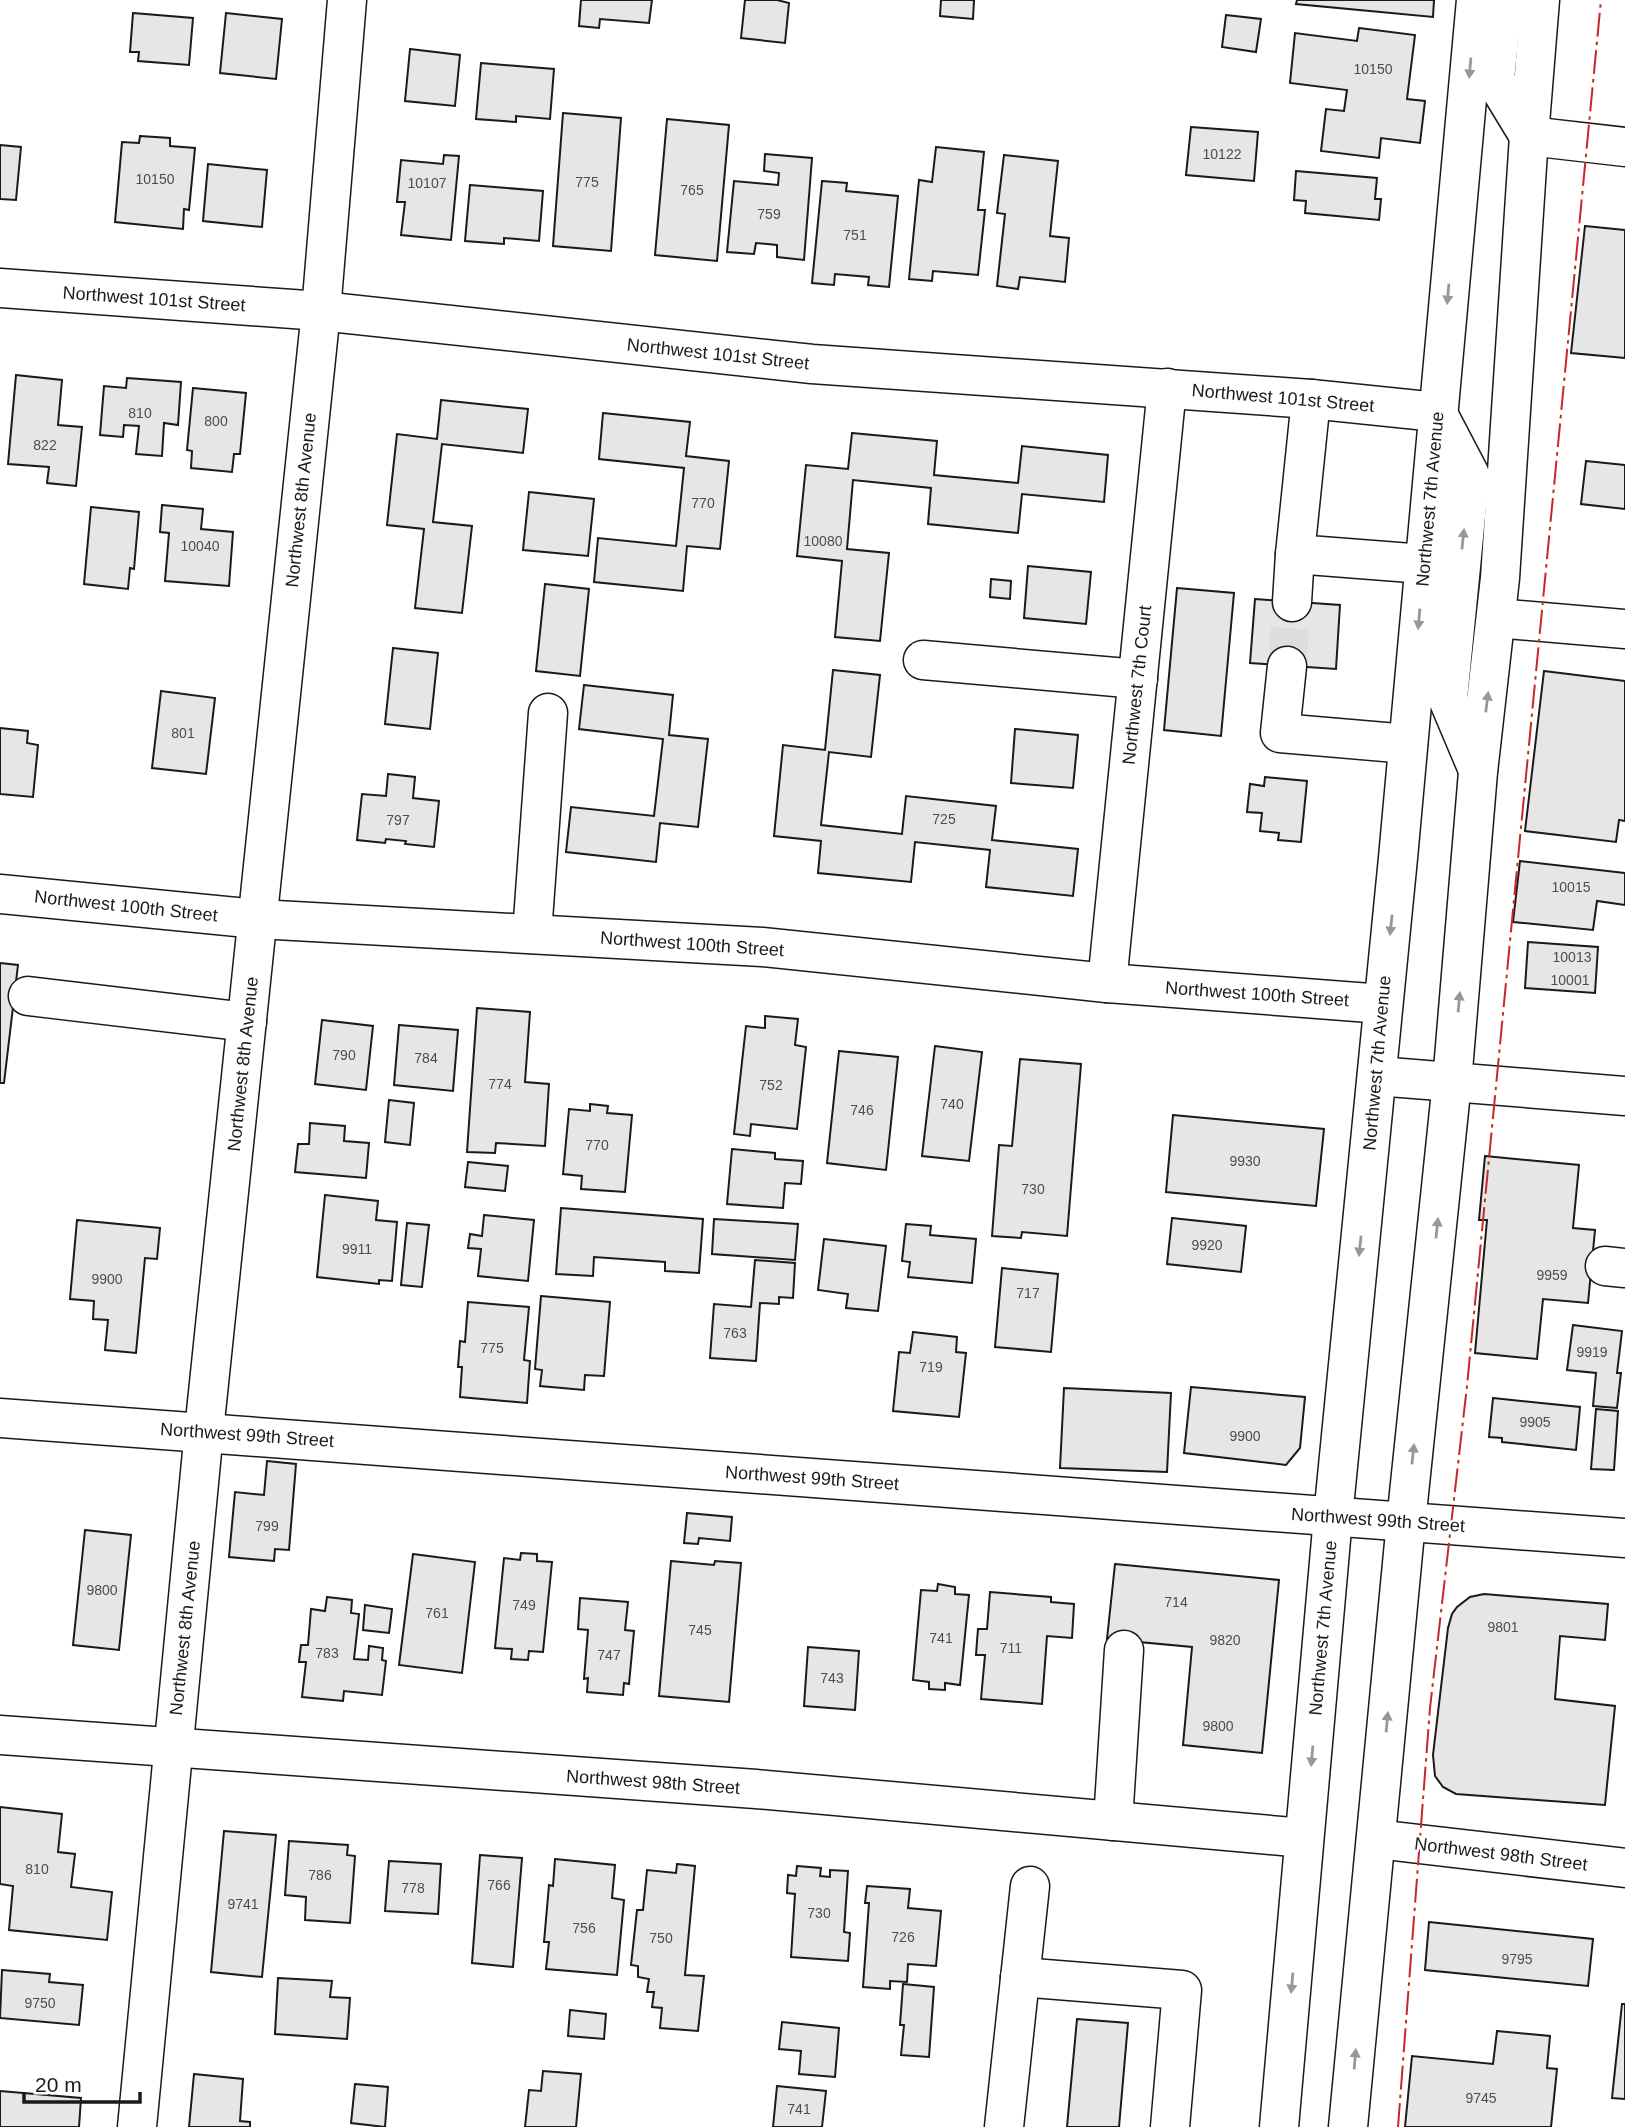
<svg xmlns="http://www.w3.org/2000/svg" width="1625" height="2127" viewBox="0 0 1625 2127" font-family="Helvetica,sans-serif">
  <style>
    .building { fill: #e6e6e6; stroke: #1a1a1a; stroke-width: 2 }
    .lines { fill: none; stroke-linecap: round; stroke-linejoin: round }
    .minor-tunnel { stroke: #ddd; stroke-width: 38; stroke-dasharray: 38 19; stroke-linecap: butt }
    .minor-casing { stroke: #1a1a1a; stroke-width: 41 }
    .major-casing { stroke: #1a1a1a; stroke-width: 41 }
    .minor { stroke: #fff; stroke-width: 38 }
    .major { stroke: #fff; stroke-width: 38 }
    .power { stroke: #c62828; stroke-width: 2; stroke-dasharray: 24 5 3.5 5; stroke-linecap: butt }
    .oneway { fill: #989898 }
    .labels { text-anchor: middle; stroke-width: 5; stroke-linejoin: round; paint-order: stroke }
    .number-label { font-size: 14px; fill: #4d4d4d }
    .street-label { font-size: 18px; fill: #1a1a1a; stroke: #fff }
  </style>
  <rect width="100%" height="100%" fill="#fff"/>
  <!-- building -->
  <g class="building">
    <polygon points="581,0 652,0 649,23 600,19 599,28 579,26"/>
    <polygon points="745,0 777,0 789,3 785,43 741,38"/>
    <polygon points="941,0 974,0 973,19 940,16"/>
    <polygon points="1297,0 1434,0 1433,17 1296,4"/>
    <polygon points="133,13 193,18 189,65 138,61 139,52 130,52"/>
    <polygon points="226,13 282,19 276,79 220,73"/>
    <polygon points="1226,15 1261,19 1256,52 1222,47"/>
    <polygon points="1359,28 1415,35 1407,99 1425,101 1420,143 1381,138 1379,158 1321,151 1326,109 1344,111 1347,90 1290,83 1295,33 1357,41"/>
    <polygon points="410,49 460,55 455,106 405,101"/>
    <polygon points="481,63 554,69 550,119 516,116 516,122 476,119"/>
    <polygon points="563,113 621,118 611,251 553,246"/>
    <polygon points="667,119 729,125 717,261 655,255"/>
    <polygon points="1191,127 1258,132 1254,181 1186,175"/>
    <polygon points="140,136 170,138 170,146 195,148 189,210 184,209 183,229 115,222 122,142 139,143"/>
    <polygon points="0,145 21,147 16,200 0,199"/>
    <polygon points="936,147 984,152 978,210 985,210 978,275 933,271 932,281 909,279 919,180 932,182"/>
    <polygon points="765,154 812,158 804,260 777,257 777,245 756,243 754,254 727,252 734,181 778,185 779,173 764,171"/>
    <polygon points="444,155 459,156 451,240 401,235 405,202 397,202 401,160 443,164"/>
    <polygon points="1004,155 1058,161 1050,236 1069,238 1065,282 1020,277 1018,289 997,286 1005,214 997,213"/>
    <polygon points="208,164 267,170 262,227 203,221"/>
    <polygon points="1296,171 1377,178 1375,199 1381,199 1379,220 1305,213 1306,201 1294,200"/>
    <polygon points="822,181 847,183 846,191 898,196 889,287 868,285 869,277 835,274 834,285 812,283"/>
    <polygon points="470,185 543,191 539,241 504,238 504,244 465,241"/>
    <polygon points="1585,226 1625,230 1625,358 1571,353"/>
    <polygon points="16,375 62,380 58,425 82,427 76,486 47,483 49,467 8,464"/>
    <polygon points="127,378 181,382 178,425 164,423 162,456 136,454 139,426 124,425 123,437 100,435 104,386 126,388"/>
    <polygon points="193,388 246,393 240,454 234,454 232,472 191,468 192,451 187,450"/>
    <polygon points="441,400 528,409 523,453 442,444 433,522 472,526 462,613 415,608 424,529 387,525 397,434 437,439"/>
    <polygon points="603,413 690,422 686,456 729,461 720,549 687,546 683,591 594,582 598,538 676,546 684,468 599,459"/>
    <polygon points="852,433 937,441 934,475 1018,483 1022,446 1108,455 1104,502 1022,494 1018,533 928,524 931,488 853,480 847,549 889,553 880,641 835,637 842,561 797,556 806,465 848,469"/>
    <polygon points="1586,461 1625,465 1625,509 1581,504"/>
    <polygon points="529,492 594,499 588,556 523,550"/>
    <polygon points="162,505 203,509 201,529 233,532 229,586 165,581 169,533 160,532"/>
    <polygon points="91,507 139,512 134,569 130,568 128,589 84,584"/>
    <polygon points="1028,566 1091,572 1086,624 1024,618"/>
    <polygon points="991,579 1011,581 1010,599 990,597"/>
    <polygon points="545,584 589,589 580,676 536,671"/>
    <polygon points="1177,588 1234,593 1221,736 1164,730"/>
    <polygon points="1255,599 1340,605 1336,669 1250,663"/>
    <polygon points="393,648 438,653 430,729 385,724"/>
    <polygon points="833,670 880,675 871,757 829,752 821,825 902,834 906,796 996,806 992,840 1078,849 1073,896 986,887 990,850 915,842 911,882 818,873 821,841 774,836 783,745 825,750"/>
    <polygon points="1544,671 1625,681 1625,821 1619,820 1616,842 1525,831"/>
    <polygon points="584,685 673,695 669,735 708,739 698,827 660,823 656,862 566,852 571,807 654,816 663,739 579,729"/>
    <polygon points="161,691 215,698 206,774 152,768"/>
    <polygon points="0,728 28,731 27,743 38,745 33,797 0,794"/>
    <polygon points="1015,729 1078,735 1073,788 1011,783"/>
    <polygon points="388,774 415,777 413,798 439,801 434,847 405,844 406,841 386,839 385,843 357,840 362,794 386,796"/>
    <polygon points="1265,777 1307,781 1301,842 1278,840 1279,833 1260,831 1262,813 1247,812 1250,784 1264,786"/>
    <polygon points="1520,861 1625,873 1625,905 1597,901 1593,930 1513,922"/>
    <polygon points="1528,942 1598,947 1595,993 1525,988"/>
    <polygon points="0,963 18,965 4,1083 0,1083"/>
    <polygon points="477,1008 530,1012 525,1082 549,1084 545,1146 496,1143 495,1153 467,1152"/>
    <polygon points="765,1016 798,1019 795,1045 806,1047 797,1129 751,1124 750,1136 734,1134 746,1026 765,1028"/>
    <polygon points="322,1020 373,1026 366,1090 315,1084"/>
    <polygon points="399,1025 458,1030 453,1091 394,1085"/>
    <polygon points="935,1046 982,1052 969,1161 922,1156"/>
    <polygon points="839,1051 898,1057 886,1170 827,1163"/>
    <polygon points="1020,1059 1081,1064 1067,1236 1022,1232 1021,1238 992,1236 999,1145 1012,1146"/>
    <polygon points="389,1100 414,1103 410,1145 385,1142"/>
    <polygon points="590,1104 608,1106 607,1113 632,1115 625,1192 581,1189 582,1176 563,1174 569,1109 590,1111"/>
    <polygon points="1173,1115 1324,1129 1316,1206 1166,1192"/>
    <polygon points="310,1123 345,1126 344,1141 369,1143 366,1178 295,1172 298,1144 309,1144"/>
    <polygon points="732,1149 775,1153 775,1159 803,1161 801,1184 785,1183 783,1208 727,1204"/>
    <polygon points="1485,1156 1579,1165 1573,1228 1595,1230 1588,1303 1543,1299 1537,1359 1475,1353 1487,1220 1479,1220"/>
    <polygon points="468,1162 508,1166 505,1191 465,1187"/>
    <polygon points="325,1195 378,1201 376,1220 397,1222 392,1281 379,1280 379,1284 317,1277"/>
    <polygon points="561,1208 703,1219 699,1273 665,1271 665,1262 594,1257 593,1276 556,1274"/>
    <polygon points="484,1215 534,1220 528,1281 478,1276 481,1249 468,1248 470,1234 482,1236"/>
    <polygon points="1172,1218 1246,1226 1241,1272 1167,1264"/>
    <polygon points="714,1219 798,1224 795,1260 712,1254"/>
    <polygon points="77,1220 160,1228 157,1259 145,1258 136,1353 105,1350 108,1320 93,1319 94,1301 70,1299"/>
    <polygon points="407,1223 429,1225 422,1287 401,1285"/>
    <polygon points="906,1224 931,1226 930,1235 976,1239 972,1283 908,1277 910,1262 902,1261"/>
    <polygon points="824,1239 886,1246 878,1311 846,1308 848,1294 818,1290"/>
    <polygon points="755,1260 795,1263 793,1298 779,1297 779,1304 760,1303 756,1361 710,1358 714,1304 751,1307"/>
    <polygon points="1002,1268 1058,1274 1051,1352 995,1347"/>
    <polygon points="541,1296 610,1302 604,1376 585,1375 584,1390 540,1386 542,1370 535,1369"/>
    <polygon points="468,1302 529,1307 524,1360 530,1361 527,1403 460,1397 462,1367 458,1367 460,1341 465,1342"/>
    <polygon points="1573,1325 1622,1331 1617,1373 1621,1373 1617,1408 1593,1406 1596,1373 1567,1370"/>
    <polygon points="913,1332 957,1337 956,1352 966,1353 959,1417 893,1411 899,1352 910,1353"/>
    <polygon points="1191,1387 1305,1397 1300,1448 1286,1465 1184,1453"/>
    <polygon points="1064,1388 1171,1393 1167,1472 1060,1468"/>
    <polygon points="1493,1398 1580,1407 1576,1450 1502,1442 1502,1438 1489,1437"/>
    <polygon points="1596,1409 1618,1411 1614,1470 1591,1469"/>
    <polygon points="267,1461 296,1464 289,1550 275,1549 274,1561 229,1557 235,1492 264,1495"/>
    <polygon points="687,1513 732,1517 730,1541 699,1538 698,1544 684,1543"/>
    <polygon points="85,1530 131,1535 119,1650 73,1645"/>
    <polygon points="521,1553 537,1554 537,1561 552,1562 543,1652 529,1651 528,1660 511,1659 512,1649 495,1648 504,1558 520,1560"/>
    <polygon points="413,1554 475,1562 462,1673 399,1665"/>
    <polygon points="671,1561 714,1565 715,1561 741,1563 729,1702 659,1696"/>
    <polygon points="1115,1564 1279,1580 1262,1753 1183,1745 1192,1647 1107,1639"/>
    <polygon points="938,1584 955,1587 955,1594 969,1595 960,1685 945,1683 945,1690 929,1689 929,1682 913,1680 921,1590 937,1591"/>
    <polygon points="990,1592 1051,1597 1051,1602 1074,1604 1072,1638 1047,1636 1042,1704 981,1699 985,1655 976,1655 977,1641 978,1629 987,1629"/>
    <polygon points="1484,1594 1608,1604 1605,1640 1560,1636 1555,1699 1615,1706 1605,1805 1456,1794 1443,1787 1435,1776 1433,1755 1448,1628 1452,1614 1457,1607 1470,1597"/>
    <polygon points="327,1597 352,1600 351,1613 359,1614 354,1659 368,1660 369,1646 383,1648 382,1660 386,1661 382,1695 344,1691 343,1701 302,1697 306,1662 299,1662 301,1645 308,1645 311,1609 325,1611"/>
    <polygon points="580,1598 628,1602 625,1630 634,1631 629,1684 624,1683 623,1695 587,1692 588,1678 584,1679 588,1630 578,1629"/>
    <polygon points="365,1605 392,1609 389,1633 363,1630"/>
    <polygon points="808,1647 859,1651 855,1710 804,1706"/>
    <polygon points="0,1807 62,1814 58,1852 75,1854 71,1887 112,1892 107,1940 9,1930 13,1886 0,1884"/>
    <polygon points="224,1831 276,1835 262,1977 211,1972"/>
    <polygon points="289,1841 348,1845 347,1855 355,1856 350,1923 305,1920 306,1897 285,1895"/>
    <polygon points="480,1855 522,1858 513,1967 472,1963"/>
    <polygon points="555,1859 615,1865 612,1898 624,1900 617,1975 546,1969 549,1942 544,1942 549,1885 553,1886"/>
    <polygon points="389,1861 441,1864 438,1914 385,1911"/>
    <polygon points="677,1864 695,1866 685,1975 704,1976 698,2031 660,2028 662,2008 652,2007 654,1992 647,1992 649,1979 638,1977 638,1966 631,1965 637,1910 643,1910 647,1870 676,1873"/>
    <polygon points="797,1866 821,1868 820,1876 830,1877 830,1870 848,1871 844,1932 850,1933 848,1961 791,1957 795,1894 787,1893 788,1875 796,1876"/>
    <polygon points="867,1886 910,1889 908,1908 941,1911 936,1966 908,1964 907,1982 890,1981 890,1989 863,1987 869,1903 865,1903"/>
    <polygon points="1429,1922 1593,1939 1588,1986 1425,1970"/>
    <polygon points="2,1970 50,1974 49,1982 83,1985 79,2025 0,2018"/>
    <polygon points="278,1978 332,1981 330,1997 350,1998 347,2039 275,2034"/>
    <polygon points="903,1984 934,1987 929,2057 901,2055 904,2025 900,2025"/>
    <polygon points="1622,2004 1625,2004 1625,2099 1612,2098"/>
    <polygon points="570,2010 606,2014 604,2039 568,2036"/>
    <polygon points="1077,2019 1128,2023 1119,2127 1067,2127"/>
    <polygon points="782,2022 839,2028 835,2077 799,2074 801,2051 779,2049"/>
    <polygon points="1497,2031 1550,2036 1547,2068 1557,2069 1551,2127 1405,2127 1412,2056 1493,2064"/>
    <polygon points="543,2071 581,2074 576,2127 525,2127 529,2090 541,2091"/>
    <polygon points="194,2074 243,2079 240,2121 250,2122 250,2127 189,2127"/>
    <polygon points="355,2084 388,2087 385,2127 351,2123"/>
    <polygon points="777,2086 826,2091 822,2127 773,2127"/>
    <polygon points="0,2091 81,2098 79,2127 0,2127"/>
  </g>
  <g class="lines">
    <!-- minor-tunnel -->
    <polyline class="minor-tunnel" points="1287,666 1292,602"/>
    <defs>
      <g id="minor">
        <polyline points="1529,136 1625,147"/>
        <polyline points="0,288 321,311 812,364 1311,399 1437,412"/>
        <polyline points="1311,399 1295,554 1424,564"/>
        <polyline points="1292,602 1295,554"/>
        <polyline points="1496,618 1625,629"/>
        <polyline points="923,660 1138,679"/>
        <polyline points="1287,666 1280,733 1408,744"/>
        <polyline points="0,894 258,919 762,947 1107,983 1383,1004"/>
        <polyline points="532,934 548,713"/>
        <polyline points="1107,983 1167,388"/>
        <polyline points="28,996 247,1022"/>
        <polyline points="1377,1076 1625,1096"/>
        <polyline points="1605,1266 1625,1268"/>
        <polyline points="0,1418 1625,1538"/>
        <polyline points="0,1735 756,1789 1304,1838"/>
        <polyline points="1113,1821 1124,1650"/>
        <polyline points="1376,1839 1625,1868"/>
        <polyline points="1020,1977 1182,1990 1170,2127"/>
        <polyline points="137,2127 204,1431 321,311 347,0"/>
        <polyline points="1004,2127 1030,1886"/>
      </g>
      <g id="major">
        <polyline points="1503,0 1495,80 1529,136"/>
        <polyline points="1437,412 1470,475 1448,699 1478,770"/>
        <polyline points="1279,2127 1333,1517 1398,858 1476,0"/>
        <polyline points="1348,2127 1406,1522 1452,1082 1478,772 1500,578 1529,136 1540,0"/>
      </g>
    </defs>
    <!-- minor casing -->
    <use href="#minor" class="minor-casing"/>
    <!-- major casing -->
    <use href="#major" class="major-casing"/>
    <!-- minor -->
    <use href="#minor" class="minor"/>
    <!-- major -->
    <use href="#major" class="major"/>
    <!-- power -->
    <polyline class="power" points="1398,2127 1430,1708 1467,1386 1601,0"/>
  </g>
  <!-- one-way arrows -->
  <defs><path id="oneway-solid" d="M-6-.8H1V-3.2L6.5 0L1 3.2V.8H-6Z" transform="scale(1.75)"/></defs>
  <g class="oneway">
    <use href="#oneway-solid" transform="translate(1470 68) rotate(95)"/>
    <use href="#oneway-solid" transform="translate(1448 294) rotate(95)"/>
    <use href="#oneway-solid" transform="translate(1463 539) rotate(-84)"/>
    <use href="#oneway-solid" transform="translate(1419 619) rotate(95)"/>
    <use href="#oneway-solid" transform="translate(1487 702) rotate(-83)"/>
    <use href="#oneway-solid" transform="translate(1391 925) rotate(96)"/>
    <use href="#oneway-solid" transform="translate(1459 1002) rotate(-85)"/>
    <use href="#oneway-solid" transform="translate(1437 1228) rotate(-84)"/>
    <use href="#oneway-solid" transform="translate(1360 1246) rotate(96)"/>
    <use href="#oneway-solid" transform="translate(1413 1454) rotate(-84)"/>
    <use href="#oneway-solid" transform="translate(1387 1722) rotate(-85)"/>
    <use href="#oneway-solid" transform="translate(1312 1756) rotate(95)"/>
    <use href="#oneway-solid" transform="translate(1292 1983) rotate(95)"/>
    <use href="#oneway-solid" transform="translate(1355 2059) rotate(-85)"/>
  </g>
  <g class="labels">
    <!-- number labels -->
    <g class="number-label">
      <text x="1373" y="74">10150</text>
      <text x="1222" y="159">10122</text>
      <text x="155" y="184">10150</text>
      <text x="587" y="187">775</text>
      <text x="427" y="188">10107</text>
      <text x="692" y="195">765</text>
      <text x="769" y="219">759</text>
      <text x="855" y="240">751</text>
      <text x="140" y="418">810</text>
      <text x="216" y="426">800</text>
      <text x="45" y="450">822</text>
      <text x="703" y="508">770</text>
      <text x="823" y="546">10080</text>
      <text x="200" y="551">10040</text>
      <text x="183" y="738">801</text>
      <text x="944" y="824">725</text>
      <text x="398" y="825">797</text>
      <text x="1571" y="892">10015</text>
      <text x="1572" y="962">10013</text>
      <text x="1570" y="985">10001</text>
      <text x="344" y="1060">790</text>
      <text x="426" y="1063">784</text>
      <text x="500" y="1089">774</text>
      <text x="771" y="1090">752</text>
      <text x="952" y="1109">740</text>
      <text x="862" y="1115">746</text>
      <text x="597" y="1150">770</text>
      <text x="1245" y="1166">9930</text>
      <text x="1033" y="1194">730</text>
      <text x="1207" y="1250">9920</text>
      <text x="357" y="1254">9911</text>
      <text x="1552" y="1280">9959</text>
      <text x="107" y="1284">9900</text>
      <text x="1028" y="1298">717</text>
      <text x="735" y="1338">763</text>
      <text x="492" y="1353">775</text>
      <text x="1592" y="1357">9919</text>
      <text x="931" y="1372">719</text>
      <text x="1535" y="1427">9905</text>
      <text x="1245" y="1441">9900</text>
      <text x="267" y="1531">799</text>
      <text x="102" y="1595">9800</text>
      <text x="1176" y="1607">714</text>
      <text x="524" y="1610">749</text>
      <text x="437" y="1618">761</text>
      <text x="1503" y="1632">9801</text>
      <text x="700" y="1635">745</text>
      <text x="941" y="1643">741</text>
      <text x="1225" y="1645">9820</text>
      <text x="1011" y="1653">711</text>
      <text x="327" y="1658">783</text>
      <text x="609" y="1660">747</text>
      <text x="832" y="1683">743</text>
      <text x="1218" y="1731">9800</text>
      <text x="37" y="1874">810</text>
      <text x="320" y="1880">786</text>
      <text x="499" y="1890">766</text>
      <text x="413" y="1893">778</text>
      <text x="243" y="1909">9741</text>
      <text x="819" y="1918">730</text>
      <text x="584" y="1933">756</text>
      <text x="903" y="1942">726</text>
      <text x="661" y="1943">750</text>
      <text x="1517" y="1964">9795</text>
      <text x="40" y="2008">9750</text>
      <text x="1481" y="2103">9745</text>
      <text x="799" y="2114">741</text>
    </g>
    <!-- street labels -->
    <g class="street-label">
      <text transform="translate(154 299) rotate(4)" y="6">Northwest 101st Street</text>
      <text transform="translate(718 354) rotate(6)" y="6">Northwest 101st Street</text>
      <text transform="translate(1283 398) rotate(5)" y="6">Northwest 101st Street</text>
      <text transform="translate(1430 499) rotate(-85)" y="6">Northwest 7th Avenue</text>
      <text transform="translate(301 500) rotate(-84)" y="6">Northwest 8th Avenue</text>
      <text transform="translate(1137 685) rotate(-84)" y="6">Northwest 7th Court</text>
      <text transform="translate(126 906) rotate(6)" y="6">Northwest 100th Street</text>
      <text transform="translate(692 944) rotate(4)" y="6">Northwest 100th Street</text>
      <text transform="translate(1257 994) rotate(4)" y="6">Northwest 100th Street</text>
      <text transform="translate(1377 1063) rotate(-85)" y="6">Northwest 7th Avenue</text>
      <text transform="translate(243 1064) rotate(-84)" y="6">Northwest 8th Avenue</text>
      <text transform="translate(247 1435) rotate(4)" y="6">Northwest 99th Street</text>
      <text transform="translate(812 1478) rotate(4)" y="6">Northwest 99th Street</text>
      <text transform="translate(1378 1520) rotate(4)" y="6">Northwest 99th Street</text>
      <text transform="translate(185 1628) rotate(-84)" y="6">Northwest 8th Avenue</text>
      <text transform="translate(1323 1628) rotate(-85)" y="6">Northwest 7th Avenue</text>
      <text transform="translate(653 1782) rotate(4)" y="6">Northwest 98th Street</text>
      <text transform="translate(1501 1854) rotate(7)" y="6">Northwest 98th Street</text>
    </g>
  </g>
  <!-- scale -->
  <path d="M24 2092v10h116v-10" fill="none" stroke="#1a1a1a" stroke-width="3.5"/>
  <text x="35" y="2092" font-size="21" fill="#1a1a1a" stroke="#ffffff" stroke-width="5" paint-order="stroke">20 m</text>
</svg>
